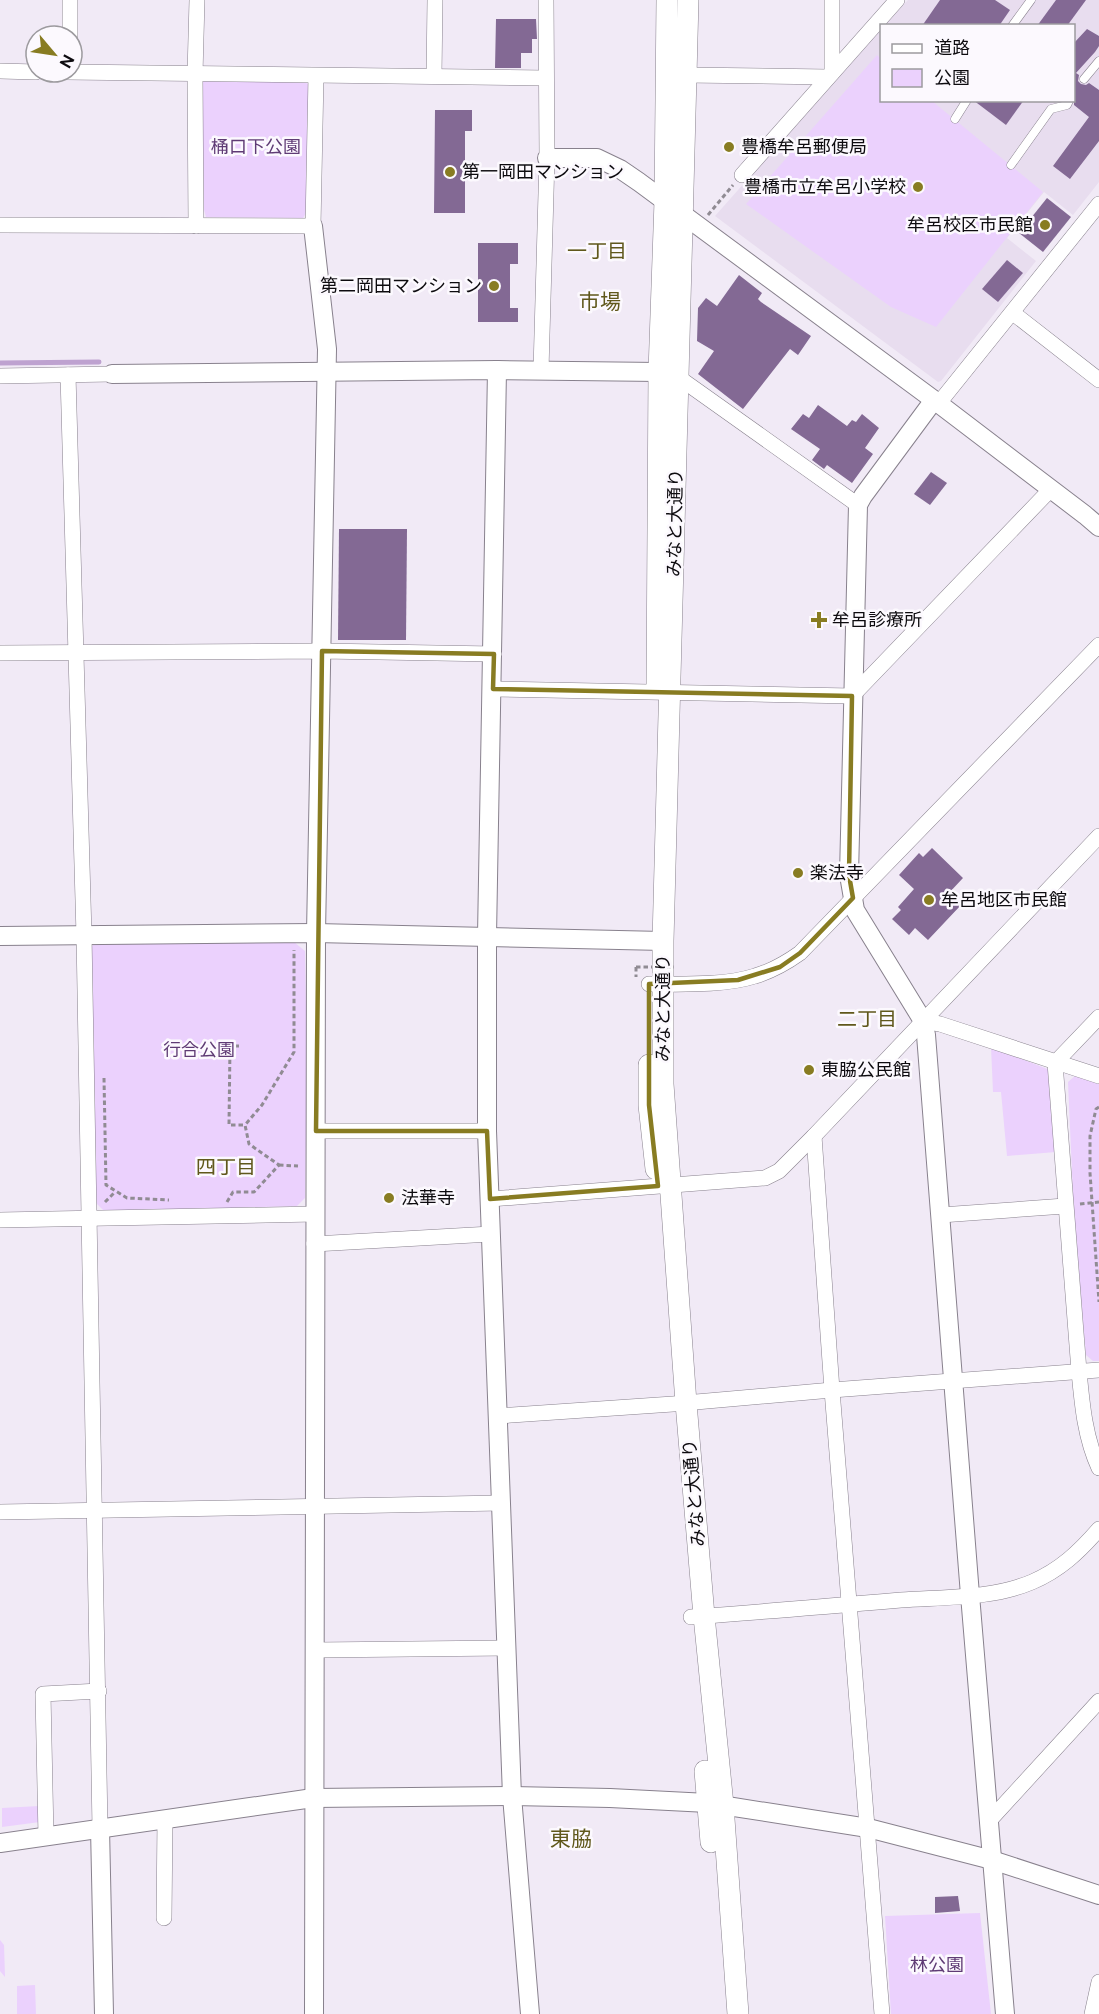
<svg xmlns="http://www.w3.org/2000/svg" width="1099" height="2014" viewBox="0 0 1099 2014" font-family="'Public Sans','Noto Sans JP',sans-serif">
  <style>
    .built { fill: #e8ddef }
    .green { fill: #ebd1fd }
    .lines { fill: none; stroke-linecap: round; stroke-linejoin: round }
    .stream { stroke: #bea2d0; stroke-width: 5 }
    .building { fill: #836994 }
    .service-casing { stroke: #88818d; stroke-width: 9 }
    .minor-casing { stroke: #88818d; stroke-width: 16 }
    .tertiary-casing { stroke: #88818d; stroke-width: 20 }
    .secondary-casing { stroke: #88818d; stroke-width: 22 }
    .path { stroke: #908b93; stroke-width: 3; stroke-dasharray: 4.5 3; stroke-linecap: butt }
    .service { stroke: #fff; stroke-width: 8 }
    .minor { stroke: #fff; stroke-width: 15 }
    .tertiary { stroke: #fff; stroke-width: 18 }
    .secondary { stroke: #fff; stroke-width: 21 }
    .path-bridge { stroke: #908b93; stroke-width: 3; stroke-dasharray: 4.5 3; stroke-linecap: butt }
    .marked { fill: none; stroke: #887c22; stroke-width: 4.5; stroke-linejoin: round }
    .poi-dot { fill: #887c22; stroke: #fcf9fe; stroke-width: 2 }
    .labels { text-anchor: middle; stroke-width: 5; stroke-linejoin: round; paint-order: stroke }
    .park-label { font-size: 18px; fill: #5f3b75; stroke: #fcf9fe }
    .poi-label { font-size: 18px; fill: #0d0b0f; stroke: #fcf9fe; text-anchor: start }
    .street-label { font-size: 18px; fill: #0d0b0f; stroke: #fcf9fe }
    .neighbourhood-label { font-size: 20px; fill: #60581c; stroke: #fcf9fe }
    .quarter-label { font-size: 21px; fill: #60581c; stroke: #fcf9fe }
  </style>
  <rect width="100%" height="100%" fill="#f1eaf6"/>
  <!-- built -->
  <polygon class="built" points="908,0 1099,0 1099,182 1073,215 1044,192 1007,238 1036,261 941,381 938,382 715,216 881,29 882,100 1074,100 1074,26 885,25"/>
  <!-- green -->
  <g class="green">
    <polygon points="877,55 881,59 882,100 932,101 1043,192 936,327 891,307 746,204"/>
    <polygon points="208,77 301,80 308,84 308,210 303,218 206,217 204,210 202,83"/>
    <polygon points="96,942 294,942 305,951 307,1068 305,1198 297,1206 105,1212 96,1203 89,950"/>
    <polygon points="991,1047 1050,1070 1056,1152 1007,1156 1001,1092 993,1092"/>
    <polygon points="1075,1076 1099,1083 1099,1361 1093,1361 1086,1355 1074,1218 1068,1082"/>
    <polygon points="39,1806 40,1822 2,1827 2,1808"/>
    <polygon points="980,1913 991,2014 891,2014 885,1916"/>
    <polygon points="0,1940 4,1945 5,1977 0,1971"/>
    <polygon points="35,1985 36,2014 17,2014 17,1986"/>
  </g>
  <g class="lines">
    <!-- stream -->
    <polyline class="stream" points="0,363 99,362"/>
  </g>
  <!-- building -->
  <g class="building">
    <polygon points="940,0 995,0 1010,10 999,26 922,26"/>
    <polygon points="1056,0 1086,0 1067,26 1037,26"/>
    <polygon points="496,19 536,19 537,39 532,39 532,53 521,53 521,68 495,68"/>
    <polygon points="1087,29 1099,36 1099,46 1095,52 1076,73 1079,75 1078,81 1081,84 1086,85 1089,83 1099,90 1099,141 1070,179 1053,166 1089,117 1074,105 1074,43"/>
    <polygon points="973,100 1024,100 1006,125"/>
    <polygon points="435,110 472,110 472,131 465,131 465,213 434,213"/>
    <polygon points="1047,198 1071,217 1043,252 1019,233"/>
    <polygon points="478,243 518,243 518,264 510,264 510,308 518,308 518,322 478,322"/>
    <polygon points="1007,260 1023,273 998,302 982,289"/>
    <polygon points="739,275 762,293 758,299 761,302 811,336 798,355 790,349 743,409 698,374 714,351 697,341 698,308 706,298 717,306"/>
    <polygon points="818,405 847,426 852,420 856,422 862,414 879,428 865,448 873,454 852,483 827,465 824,469 812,460 820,449 791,429 803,414 809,418"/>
    <polygon points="931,472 947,483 930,505 914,494"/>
    <polygon points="339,529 407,529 406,640 338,640"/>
    <polygon points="932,848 963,878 948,894 961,905 928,940 915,928 909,935 892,919 901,910 898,907 914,889 899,875 919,853 923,857"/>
    <polygon points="958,1896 960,1911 935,1913 935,1897"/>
  </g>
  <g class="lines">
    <defs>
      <g id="service">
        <polyline points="1012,26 1031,0"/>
        <polyline points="1084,79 1099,61"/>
        <polyline points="955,119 967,100"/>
        <polyline points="1011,165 1051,109 1067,105 1069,101"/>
      </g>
      <g id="minor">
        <polyline points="70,36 70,0"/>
        <polyline points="0,71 36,72"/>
        <polyline points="67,72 545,78"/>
        <polyline points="832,73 832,0"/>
        <polyline points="686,75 828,77"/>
        <polyline points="434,76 435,0"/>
        <polyline points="742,175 897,0"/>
        <polyline points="0,225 313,226 316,76"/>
        <polyline points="196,226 195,74 197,0"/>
        <polyline points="1013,313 1099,380"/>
        <polyline points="541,370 547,158 546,0"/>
        <polyline points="68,375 84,935 100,1828"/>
        <polyline points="0,376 112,374"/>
        <polyline points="678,377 858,505"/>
        <polyline points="939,403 1099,204"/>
        <polyline points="0,653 322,651 494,654"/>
        <polyline points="493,689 852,696 1051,489"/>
        <path d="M649,984c33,0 75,2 106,-8 17,-5 31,-13 45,-23l299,-308"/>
        <path d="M1099,1017l-44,46 24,308c3,33 6,67 20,97"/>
        <polyline points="923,1021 940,1024 1099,1076"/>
        <polyline points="316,1131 487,1131"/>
        <polyline points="814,1136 832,1390 882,2014"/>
        <polyline points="490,1199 765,1178 779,1171 814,1136 1099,836"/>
        <polyline points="941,1215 1065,1206"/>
        <polyline points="0,1220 315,1214"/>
        <polyline points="314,1244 491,1234"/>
        <polyline points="497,1416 673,1404 832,1390 1099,1370"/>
        <polyline points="0,1512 501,1503"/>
        <path d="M691,1617c70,-5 140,-11 210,-17 42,-3 91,-1 131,-18 28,-12 47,-30 67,-53"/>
        <polyline points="316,1650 506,1648"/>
        <polyline points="990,1820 1099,1701"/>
        <polyline points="46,1836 43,1694 99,1691"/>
        <polyline points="164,1918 165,1819"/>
        <polyline points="1092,2014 1099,1982"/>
      </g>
      <g id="tertiary">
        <polyline points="547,158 597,158 620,169 639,182 934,400 1085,515 1099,527"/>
        <polyline points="313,226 327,349 316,933 314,2014"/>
        <polyline points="497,370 487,936 487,1131 512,1796 530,2014"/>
        <polyline points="112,374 497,370 659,372"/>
        <polyline points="934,400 863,496 858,505 849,875 855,910 923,1021 926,1035 970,1595 1005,2014"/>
        <polyline points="0,936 316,933 663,941"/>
        <polyline points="100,1828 104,2014"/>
        <polyline points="0,1843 313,1798 512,1796 610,1798 708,1803 868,1828 992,1860 1099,1895"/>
      </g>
      <g id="secondary">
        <polyline points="688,0 663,941 663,1084 686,1403 704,1616 723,1805 738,2014"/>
        <polyline points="657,686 659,372 665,201 667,0"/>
        <polyline points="649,1065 649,1105 656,1169"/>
        <polyline points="705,1771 711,1842"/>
      </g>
    </defs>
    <!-- service casing -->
    <use href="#service" class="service-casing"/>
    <!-- minor casing -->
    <use href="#minor" class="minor-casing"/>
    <!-- tertiary casing -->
    <use href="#tertiary" class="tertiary-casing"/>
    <!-- secondary casing -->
    <use href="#secondary" class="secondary-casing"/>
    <!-- path -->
    <g class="path">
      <polyline points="708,215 733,185"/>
      <polyline points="636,967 636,977"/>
      <polyline points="239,1046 230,1046 229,1125 245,1125"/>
      <polyline points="104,1078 106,1185 127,1198 169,1200"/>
      <polyline points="1099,1107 1096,1109 1090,1136 1090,1173 1099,1302"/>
      <polyline points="279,1165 298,1166"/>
      <polyline points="105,1202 115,1192"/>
      <polyline points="227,1202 233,1192 254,1192 279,1165 249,1144 245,1125 262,1105 294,1052 294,950"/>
      <polyline points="1080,1204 1099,1202"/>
    </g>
    <!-- service -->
    <use href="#service" class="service"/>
    <!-- minor -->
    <use href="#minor" class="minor"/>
    <!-- tertiary -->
    <use href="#tertiary" class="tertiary"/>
    <!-- secondary -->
    <use href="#secondary" class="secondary"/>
    <!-- path-bridge -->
    <polyline class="path-bridge" points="636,967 674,967"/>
  </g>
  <!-- marked area -->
  <path class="marked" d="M322,651l172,3 -1,35 359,7 -3,179 4,23 -53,55 -20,14 -42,13 -89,4v121l9,81 -168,13 -3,-68h-171z"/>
  <!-- markers -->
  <g class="poi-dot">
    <circle cx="729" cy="147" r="6"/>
    <circle cx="450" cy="172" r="6"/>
    <circle cx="918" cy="187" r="6"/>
    <circle cx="1045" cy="225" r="6"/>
    <circle cx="494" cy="286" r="6"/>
    <path d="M816 611h6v6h6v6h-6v6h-6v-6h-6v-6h6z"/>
    <circle cx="798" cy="873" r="6"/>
    <circle cx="929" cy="900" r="6"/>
    <circle cx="809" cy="1070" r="6"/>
    <circle cx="389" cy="1198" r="6"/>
  </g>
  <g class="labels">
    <!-- park labels -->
    <g class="park-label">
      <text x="256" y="153">桶口下公園</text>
      <text x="199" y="1056">行合公園</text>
      <text x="937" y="1971">林公園</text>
    </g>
    <!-- poi labels -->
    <g class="poi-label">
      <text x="741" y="153">豊橋牟呂郵便局</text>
      <text x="462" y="178">第一岡田マンション</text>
      <text x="906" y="193" text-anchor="end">豊橋市立牟呂小学校</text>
      <text x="1033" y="231" text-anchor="end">牟呂校区市民館</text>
      <text x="482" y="292" text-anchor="end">第二岡田マンション</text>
      <text x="832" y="626">牟呂診療所</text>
      <text x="810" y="879">楽法寺</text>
      <text x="941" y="906">牟呂地区市民館</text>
      <text x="821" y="1076">東脇公民館</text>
      <text x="401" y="1204">法華寺</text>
    </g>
    <!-- street labels -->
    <g class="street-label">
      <text transform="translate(675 523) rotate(-89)" y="6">みなと大通り</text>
      <text transform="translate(663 1008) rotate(-90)" y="6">みなと大通り</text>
      <text transform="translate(694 1493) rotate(-95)" y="6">みなと大通り</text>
    </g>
    <!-- neighbourhood labels -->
    <g class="neighbourhood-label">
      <text x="597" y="258">一丁目</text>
      <text x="867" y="1026">二丁目</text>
      <text x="226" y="1174">四丁目</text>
    </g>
    <!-- quarter labels -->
    <g class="quarter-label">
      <text x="600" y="309">市場</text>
      <text x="571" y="1846">東脇</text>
    </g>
  </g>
  <!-- legend -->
  <rect x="880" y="24" width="195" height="78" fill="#fcf9fe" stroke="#9c9a9e" stroke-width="1.5"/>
  <rect x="892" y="44" width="30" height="9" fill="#ffffff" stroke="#9c9a9e" stroke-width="1.5"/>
  <text x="934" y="54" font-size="18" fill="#0d0b0f">道路</text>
  <rect x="892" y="69" width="30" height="18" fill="#ebd1fd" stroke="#9c9a9e" stroke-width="1.5"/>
  <text x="934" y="84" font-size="18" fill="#0d0b0f">公園</text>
  <!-- north arrow -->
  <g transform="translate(54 54) rotate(119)"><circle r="28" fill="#fcf9fe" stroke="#9c9a9e" stroke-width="1.5"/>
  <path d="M0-4.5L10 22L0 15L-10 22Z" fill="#887c22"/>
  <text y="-9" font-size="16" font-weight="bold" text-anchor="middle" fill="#0d0b0f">N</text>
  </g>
</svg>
